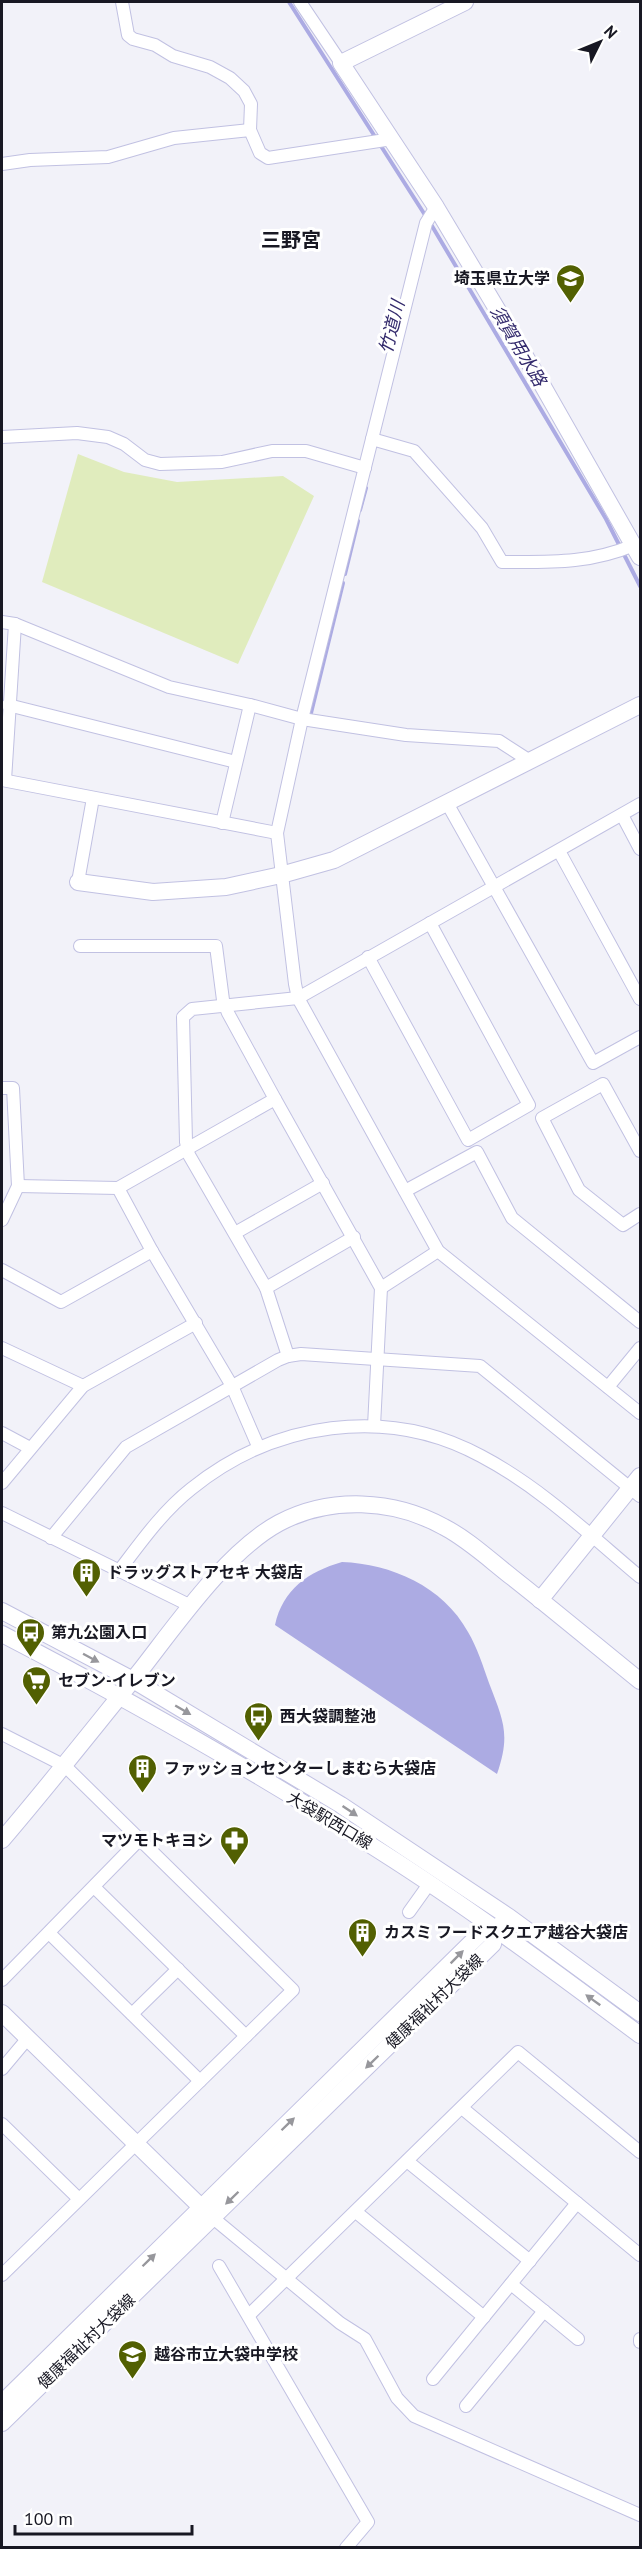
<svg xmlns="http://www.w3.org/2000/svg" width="642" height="2549" viewBox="0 0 642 2549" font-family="'PT Sans','Noto Sans JP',sans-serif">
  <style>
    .green { fill: #e0ecbd }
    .water { fill: #acabe3 }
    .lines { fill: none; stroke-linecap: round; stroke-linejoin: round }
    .stream { stroke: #acabe3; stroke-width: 4 }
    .street-casing { stroke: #c1c1e2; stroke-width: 14 }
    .secondary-casing { stroke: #c1c1e2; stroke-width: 18 }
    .street { stroke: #fff; stroke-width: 12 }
    .secondary { stroke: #fff; stroke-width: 16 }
    .oneway { fill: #97979c }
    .labels { text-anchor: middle; stroke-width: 6; stroke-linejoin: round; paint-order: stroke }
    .poi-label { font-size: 16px; font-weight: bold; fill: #181823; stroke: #fff; text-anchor: start }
    .street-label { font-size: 16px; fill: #181823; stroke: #fff }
    .water-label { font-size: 18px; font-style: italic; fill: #342b6d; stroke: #fff }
    .quarter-label { font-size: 20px; font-weight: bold; fill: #181823; stroke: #fff }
  </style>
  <rect width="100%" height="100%" fill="#f2f2f9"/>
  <!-- green -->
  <polygon class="green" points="78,454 124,472 177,482 283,476 314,496 238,664 42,582"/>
  <!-- water -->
  <path class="water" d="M342,1562c49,2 101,24 126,70 9,15 15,34 21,51 14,37 22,51 8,91l-222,-149c8,-36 33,-53 67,-63z"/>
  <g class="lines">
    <!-- stream -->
    <g class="stream">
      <polyline points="289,2 432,226 606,519 640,586"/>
      <polyline points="360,510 366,488"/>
      <polyline points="345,574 358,521"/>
      <polyline points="311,713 343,583"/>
    </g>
    <defs>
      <g id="street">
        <polyline points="122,2 128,35 133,39 155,45 173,56 210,67 230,78 244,91 251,104 250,130"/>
        <polyline points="300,2 341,63"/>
        <polyline points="2,164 30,160 108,157 174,138 250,130 260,153 268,158 392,139"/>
        <polyline points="436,207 426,223 302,719 277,833 295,984 298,998 438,1251 640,1413"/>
        <polyline points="2,437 77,433 108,437 124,444 145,460 160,464 222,462 272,451 306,451 365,468"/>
        <path d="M372,439l42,12 68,77 20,34c48,0 87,2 132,-17"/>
        <polyline points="2,622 15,624 169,687 250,705 302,719 406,735 499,741 530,761"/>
        <polyline points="8,705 236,762"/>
        <polyline points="2,780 277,833"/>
        <polyline points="5,780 15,624"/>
        <polyline points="447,803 593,1063 640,1037"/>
        <polyline points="622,815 640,849"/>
        <polyline points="222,823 250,705"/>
        <polyline points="559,851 640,999"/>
        <polyline points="78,882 93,798"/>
        <polyline points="80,946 216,946 223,1000 228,1013 275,1099"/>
        <polyline points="368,957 468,1140 529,1105 430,923"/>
        <polyline points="2,1088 13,1088 18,1186 2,1220"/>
        <polyline points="640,1151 603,1084 542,1118 579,1190 623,1225 640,1214"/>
        <polyline points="18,1186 118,1188"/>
        <polyline points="405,1191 477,1152 512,1218 640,1322"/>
        <polyline points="235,1233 323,1183"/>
        <polyline points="2,1270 61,1302 152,1251"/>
        <polyline points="266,1288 354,1237"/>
        <polyline points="381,1288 438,1251"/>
        <polyline points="2,1348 83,1386"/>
        <polyline points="288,1356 266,1288 189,1155 186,1142 183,1017 192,1009 298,998 640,804"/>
        <polyline points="608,1387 640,1348"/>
        <polyline points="2,1433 30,1448"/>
        <polyline points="258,1446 232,1386 152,1251 118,1188 275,1099 381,1288 374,1426"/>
        <polyline points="2,1483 83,1386 196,1323"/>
        <polyline points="2,1513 191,1606"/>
        <polyline points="51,1538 126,1447 278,1360 288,1356 301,1354 480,1366 640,1496"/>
        <path d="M119,1571c22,-29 44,-60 72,-82 82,-67 196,-84 290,-33 59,31 109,79 159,121"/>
        <polyline points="2,1734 65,1766 293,1990 2,2275"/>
        <polyline points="94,1887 246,2036"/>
        <polyline points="409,1912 429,1884"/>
        <polyline points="49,1933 200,2081"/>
        <polyline points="2,1980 139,1840"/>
        <polyline points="132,2014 178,1969"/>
        <polyline points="2,2069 28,2038"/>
        <polyline points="462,2108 640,2255"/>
        <polyline points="2,2124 79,2199"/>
        <polyline points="407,2161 530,2261"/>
        <polyline points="356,2212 484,2317"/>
        <polyline points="207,2213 340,2323 365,2339 397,2398 414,2416 640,2515"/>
        <polyline points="219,2266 368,2522 346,2548"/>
        <polyline points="511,2284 578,2339"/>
        <polyline points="249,2315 518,2052 640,2152"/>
        <polyline points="640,2339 640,2342"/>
        <polyline points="433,2379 577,2203"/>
        <polyline points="466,2406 544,2311"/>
      </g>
      <g id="secondary">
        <polyline points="465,2 341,63 436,207 540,381 640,557"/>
        <polyline points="78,882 153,892 226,887 281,875 334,860 640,705"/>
        <polyline points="540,1600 640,1476"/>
        <polyline points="2,1611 133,1680 341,1805 509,1917 640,2013"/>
        <path d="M2,1634c129,67 255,138 378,217 90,57 175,121 260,184"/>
        <path d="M2,1840c47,-55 92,-112 138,-169 36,-46 87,-120 139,-148 51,-27 115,-24 165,4 25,13 47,34 69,51 43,34 85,69 127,103"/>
        <polyline points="2,2013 202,2208"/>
        <polyline points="2,2403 480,1934 496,1929 502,1923"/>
        <polyline points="2,2423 493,1944 496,1929"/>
      </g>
    </defs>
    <!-- street casing -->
    <use href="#street" class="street-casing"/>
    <!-- secondary casing -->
    <use href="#secondary" class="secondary-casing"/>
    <!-- street -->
    <use href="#street" class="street"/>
    <!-- secondary -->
    <use href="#secondary" class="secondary"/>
  </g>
  <!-- one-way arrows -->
  <defs><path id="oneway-solid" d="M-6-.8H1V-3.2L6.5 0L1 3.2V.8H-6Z" transform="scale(1.5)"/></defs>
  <g class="oneway">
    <use href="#oneway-solid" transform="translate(91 1658) rotate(28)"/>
    <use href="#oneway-solid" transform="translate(183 1710) rotate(30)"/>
    <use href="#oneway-solid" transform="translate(350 1811) rotate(34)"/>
    <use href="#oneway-solid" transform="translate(457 1957) rotate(-45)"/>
    <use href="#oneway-solid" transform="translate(593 2000) rotate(-144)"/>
    <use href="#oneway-solid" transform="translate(372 2062) rotate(136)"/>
    <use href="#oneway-solid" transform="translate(288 2124) rotate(-44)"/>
    <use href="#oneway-solid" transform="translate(232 2198) rotate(136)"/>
    <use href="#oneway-solid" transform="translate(149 2260) rotate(-44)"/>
  </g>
  <!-- icons -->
  <defs>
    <symbol id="university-pin" viewBox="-11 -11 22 30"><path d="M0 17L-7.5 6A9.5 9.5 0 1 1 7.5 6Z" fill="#526002" stroke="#fff"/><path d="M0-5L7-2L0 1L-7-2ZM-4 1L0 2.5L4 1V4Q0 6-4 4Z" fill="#fff"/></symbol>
    <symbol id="building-pin" viewBox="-11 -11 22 30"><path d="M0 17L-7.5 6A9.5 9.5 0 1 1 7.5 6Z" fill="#526002" stroke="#fff"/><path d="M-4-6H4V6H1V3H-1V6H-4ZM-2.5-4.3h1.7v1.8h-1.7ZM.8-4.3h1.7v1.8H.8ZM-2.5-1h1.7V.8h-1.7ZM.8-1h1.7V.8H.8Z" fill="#fff"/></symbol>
    <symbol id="bus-pin" viewBox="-11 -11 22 30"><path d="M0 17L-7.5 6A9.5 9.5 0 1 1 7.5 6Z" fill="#526002" stroke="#fff"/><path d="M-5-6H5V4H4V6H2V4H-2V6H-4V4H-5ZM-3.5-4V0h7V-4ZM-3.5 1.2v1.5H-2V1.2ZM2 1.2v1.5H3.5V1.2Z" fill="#fff"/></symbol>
    <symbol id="supermarket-pin" viewBox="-11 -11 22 30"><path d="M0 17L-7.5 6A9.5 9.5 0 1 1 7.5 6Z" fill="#526002" stroke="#fff"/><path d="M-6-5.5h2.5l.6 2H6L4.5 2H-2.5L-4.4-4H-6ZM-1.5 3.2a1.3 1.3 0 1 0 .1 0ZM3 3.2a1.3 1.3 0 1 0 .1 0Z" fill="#fff"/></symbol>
    <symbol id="pharmacy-pin" viewBox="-11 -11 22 30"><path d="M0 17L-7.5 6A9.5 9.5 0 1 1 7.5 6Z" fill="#526002" stroke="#fff"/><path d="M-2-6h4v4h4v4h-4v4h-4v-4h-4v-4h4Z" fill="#fff"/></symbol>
    <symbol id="school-pin" viewBox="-11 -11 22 30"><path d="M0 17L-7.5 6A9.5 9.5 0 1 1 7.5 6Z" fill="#526002" stroke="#fff"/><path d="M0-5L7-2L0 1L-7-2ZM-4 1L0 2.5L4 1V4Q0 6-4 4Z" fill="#fff"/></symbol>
  </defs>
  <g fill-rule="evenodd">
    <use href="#university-pin" x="554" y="262" width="33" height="45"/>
    <use href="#building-pin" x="70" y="1556" width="33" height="45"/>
    <use href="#bus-pin" x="14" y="1616" width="33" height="45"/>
    <use href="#supermarket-pin" x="20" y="1664" width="33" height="45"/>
    <use href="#bus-pin" x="242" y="1700" width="33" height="45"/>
    <use href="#building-pin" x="126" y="1752" width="33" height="45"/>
    <use href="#pharmacy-pin" x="218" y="1824" width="33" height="45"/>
    <use href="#building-pin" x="346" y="1916" width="33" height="45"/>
    <use href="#school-pin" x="116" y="2338" width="33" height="45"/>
  </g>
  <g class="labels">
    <!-- poi labels -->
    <g class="poi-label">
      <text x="550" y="284" text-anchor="end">埼玉県立大学</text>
      <text x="107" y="1578">ドラッグストアセキ 大袋店</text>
      <text x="51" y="1638">第九公園入口</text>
      <text x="58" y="1686">セブン-イレブン</text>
      <text x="280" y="1722">西大袋調整池</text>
      <text x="164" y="1774">ファッションセンターしまむら大袋店</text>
      <text x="213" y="1846" text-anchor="end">マツモトキヨシ</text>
      <text x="384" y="1938">カスミ フードスクエア越谷大袋店</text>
      <text x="154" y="2360">越谷市立大袋中学校</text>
    </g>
    <!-- street labels -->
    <g class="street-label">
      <text transform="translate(330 1820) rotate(31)" y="6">大袋駅西口線</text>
      <text transform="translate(434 2001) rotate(-44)" y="6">健康福祉村大袋線</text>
      <text transform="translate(86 2341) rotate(-44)" y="6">健康福祉村大袋線</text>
    </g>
    <!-- water labels -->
    <g class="water-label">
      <text transform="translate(392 327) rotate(-76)" y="6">竹道川</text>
      <text transform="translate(518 346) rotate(59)" y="6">須賀用水路</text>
    </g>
    <!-- quarter labels -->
    <g class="quarter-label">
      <text x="291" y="247">三野宮</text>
    </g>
  </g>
  <!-- border -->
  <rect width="642" height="2549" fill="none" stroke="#181823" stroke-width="6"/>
  <!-- north arrow -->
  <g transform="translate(600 42) rotate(47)" stroke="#ffffff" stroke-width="4.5" paint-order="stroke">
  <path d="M0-4.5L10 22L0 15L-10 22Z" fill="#181823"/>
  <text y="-9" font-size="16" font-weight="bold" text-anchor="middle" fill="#181823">N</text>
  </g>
  <!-- scale -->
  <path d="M15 2525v9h177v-9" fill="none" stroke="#181823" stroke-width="3"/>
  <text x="24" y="2525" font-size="18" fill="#181823" stroke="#ffffff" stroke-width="4.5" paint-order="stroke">100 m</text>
</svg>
